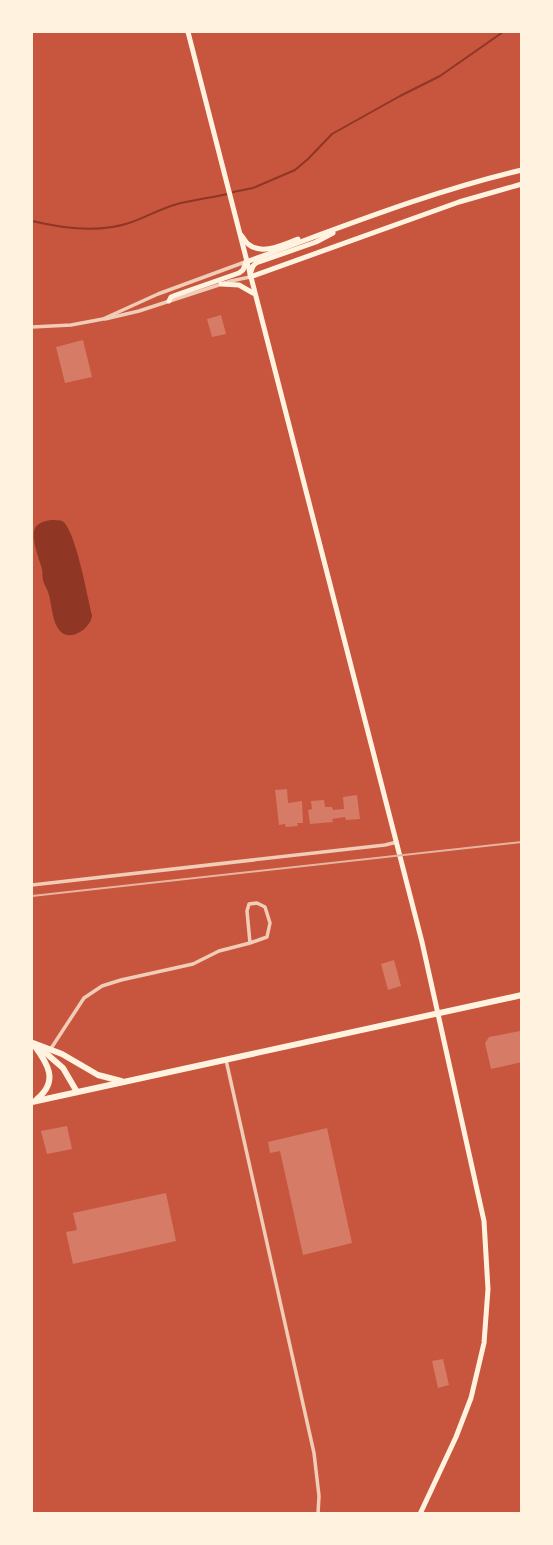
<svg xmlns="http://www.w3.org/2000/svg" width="553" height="1545" viewBox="0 0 553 1545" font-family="'Source Sans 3',sans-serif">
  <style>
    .water { fill: #8f3625 }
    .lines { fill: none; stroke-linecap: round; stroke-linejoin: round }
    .stream { stroke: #8f3625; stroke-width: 2 }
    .building { fill: #d67c66 }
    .minor { stroke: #f1ccb7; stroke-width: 3.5 }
    .secondary { stroke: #fff3e0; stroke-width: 5 }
    .primary { stroke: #fff3e0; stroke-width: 6 }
    .rail { stroke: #e9b49f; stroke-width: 2 }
  </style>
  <rect width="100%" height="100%" fill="#c8553d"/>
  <!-- water -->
  <path class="water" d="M51,520c2,0 9,0 11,1 13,6 26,78 30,94 0,12 -21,28 -32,16 -8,-9 -8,-25 -11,-36 -1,-5 -5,-10 -6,-15 -1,-4 0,-7 -1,-11 -3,-11 -10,-27 -8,-38 2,-8 10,-10 17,-11z"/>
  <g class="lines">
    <!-- stream -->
    <g class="stream">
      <polyline points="233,192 253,188 295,170 308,159 332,134 400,96 440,76 503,32"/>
      <path d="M32,221c29,7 67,12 97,2 15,-5 29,-13 45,-18 17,-5 36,-7 54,-11"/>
    </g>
  </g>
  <!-- building -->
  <g class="building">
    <polygon points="221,315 226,334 212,337 207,319"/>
    <polygon points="83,340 92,377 65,383 56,347"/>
    <polygon points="287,789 288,803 302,801 303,823 297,823 298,826 286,827 285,824 279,825 275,790"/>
    <polygon points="357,795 360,819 346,820 345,817 332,819 333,822 310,824 308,810 312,809 311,801 324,800 325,807 332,807 333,810 344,809 343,797"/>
    <polygon points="394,960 401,986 388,990 381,964"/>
    <polygon points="520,1031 522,1038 522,1062 491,1069 485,1043 489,1037"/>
    <polygon points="67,1126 72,1149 47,1154 41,1131"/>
    <polygon points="327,1128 352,1243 303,1255 280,1151 270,1153 268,1142"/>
    <polygon points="166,1193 176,1241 73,1264 66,1232 77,1230 73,1213"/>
    <polygon points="443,1359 449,1385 438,1388 432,1361"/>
  </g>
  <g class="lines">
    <!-- minor -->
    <g class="minor">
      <polyline points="105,319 139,311 231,281 250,277"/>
      <polyline points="32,327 71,325 103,319 158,294 245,262"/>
      <polyline points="32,885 385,845 397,842"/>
      <polyline points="50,1050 84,998 102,986 121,980 193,964 219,951 250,943 267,937 270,923 265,907 257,903 249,904 247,911 250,943"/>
      <polyline points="226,1060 314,1453 319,1496 318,1514"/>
    </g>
    <!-- secondary -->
    <g class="secondary">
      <polyline points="188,32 422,942 484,1221 488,1289 484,1343 471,1398 456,1437 420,1514"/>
      <path d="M241,235c3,3 4,7 7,9 14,12 36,0 50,-5"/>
      <path d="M246,262c91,-33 182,-70 276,-92"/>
      <polyline points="250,274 253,266 256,263 316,242 333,233"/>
      <polyline points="250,277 459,202 522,184"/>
      <polyline points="221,284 239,285 253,293"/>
      <polyline points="169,301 171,297 176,295 239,273 243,270 246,262"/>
    </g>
    <!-- primary -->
    <g class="primary">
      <polyline points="33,1043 62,1054 98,1075 121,1081"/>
      <path d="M34,1045c14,19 25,36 3,54"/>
      <polyline points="40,1048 63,1068 77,1092"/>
      <polyline points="32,1102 522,995"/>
    </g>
    <!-- rail -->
    <polyline class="rail" points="32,896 522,842"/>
  </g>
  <!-- border -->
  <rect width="553" height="1545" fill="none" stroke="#fff3e0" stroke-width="66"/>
</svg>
